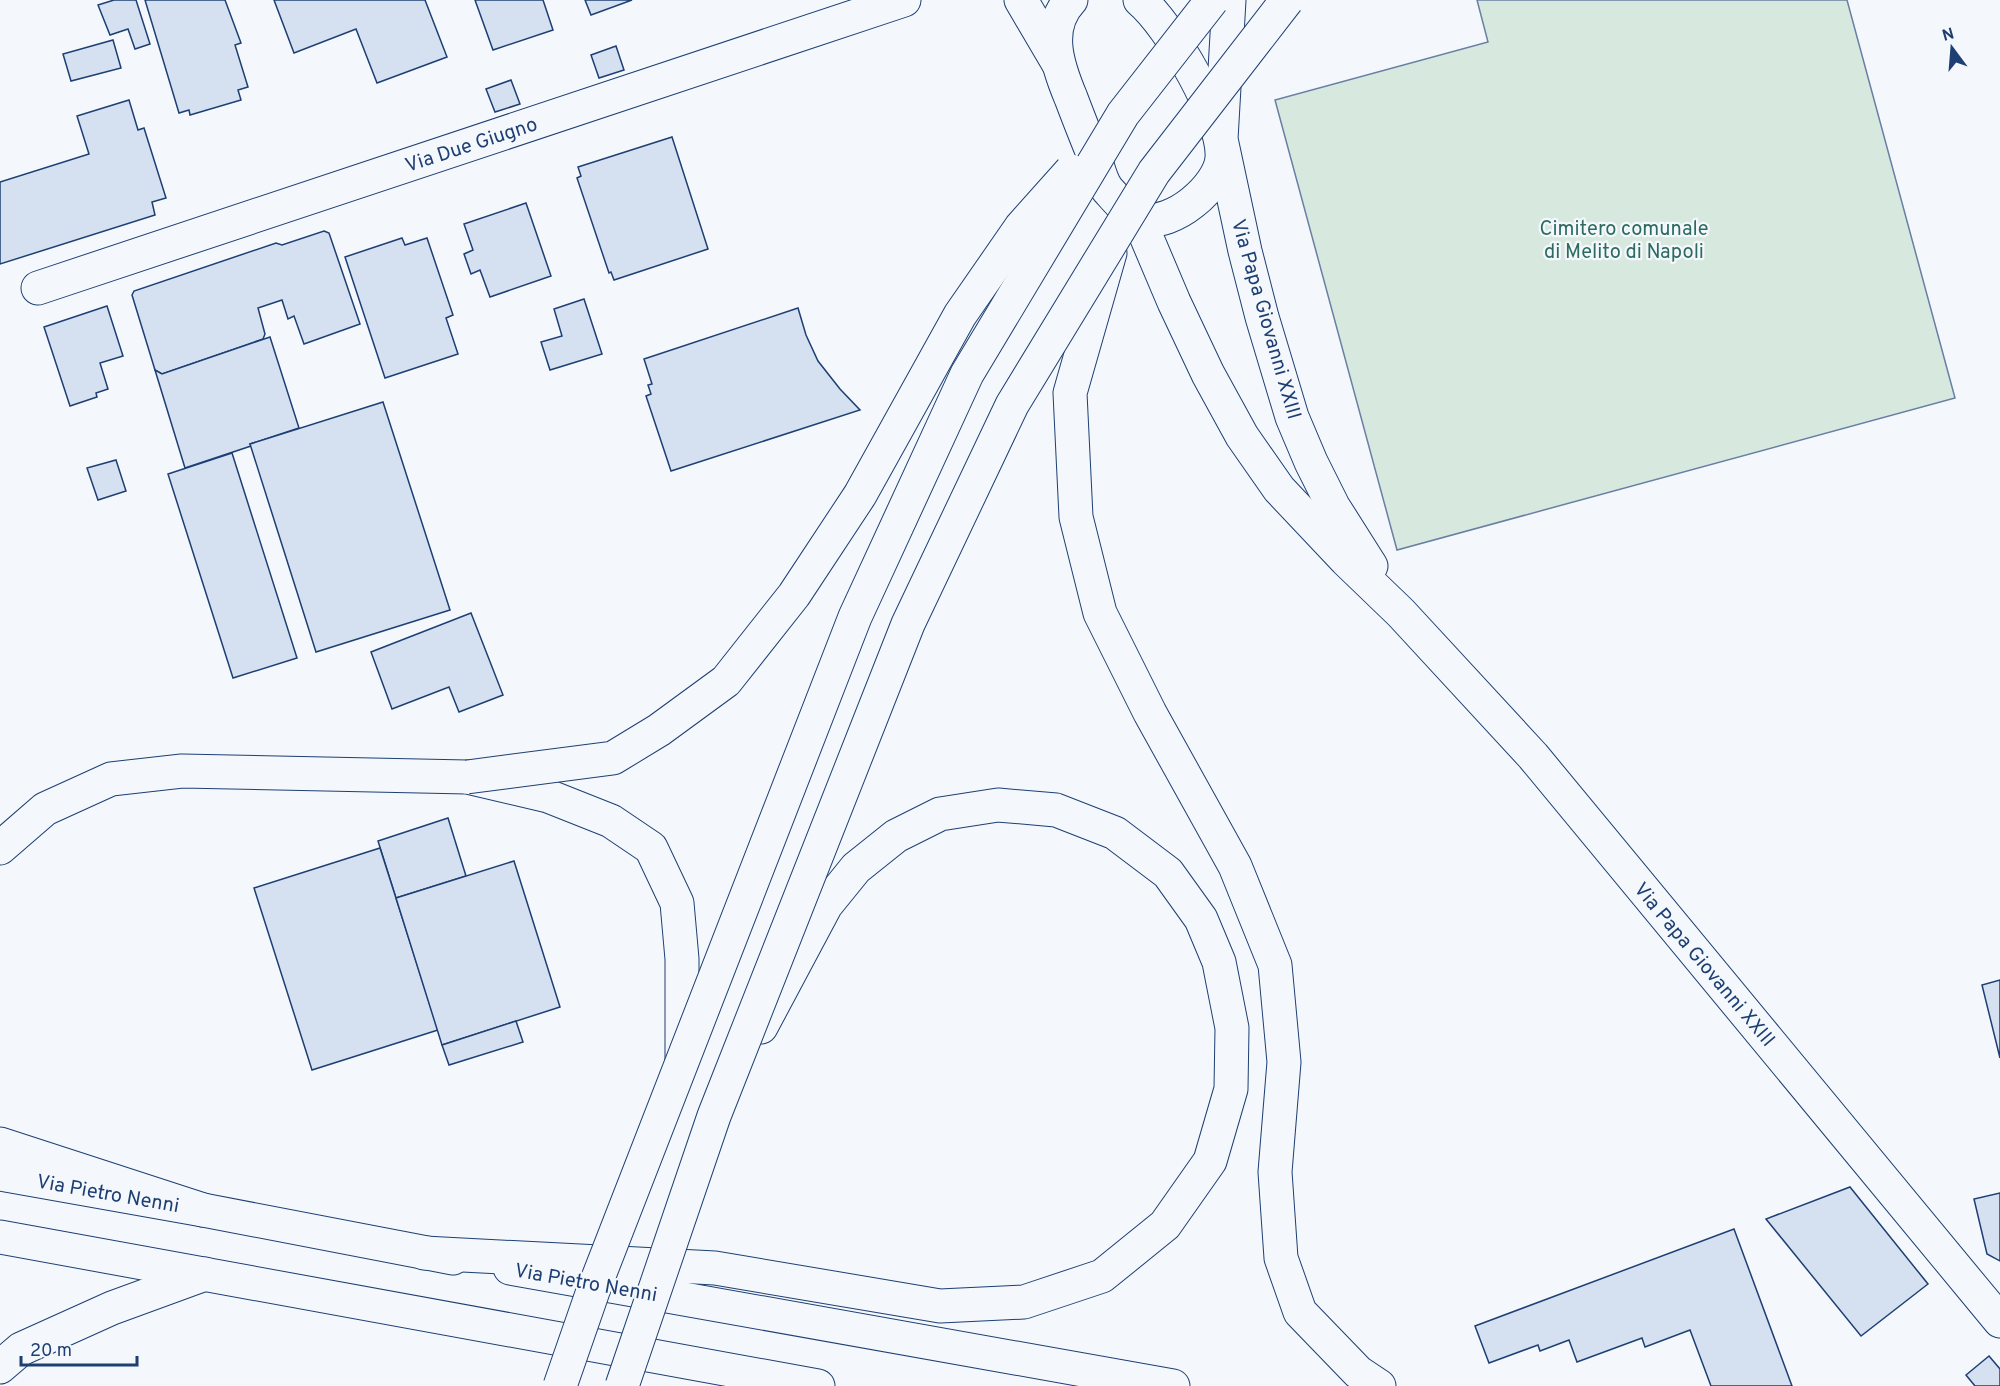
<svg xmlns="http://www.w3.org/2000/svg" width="2000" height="1386" viewBox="0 0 2000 1386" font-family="Overpass,sans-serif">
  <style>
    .green { fill: #d7e8df; stroke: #687fa3; stroke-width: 1.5 }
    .building { fill: #d5e0f0; stroke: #1d3f73; stroke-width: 1.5 }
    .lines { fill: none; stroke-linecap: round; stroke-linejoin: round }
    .minor-casing { stroke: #1d3f73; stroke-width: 35 }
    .primary-casing { stroke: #1d3f73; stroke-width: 35 }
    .trunk-casing { stroke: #1d3f73; stroke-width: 35 }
    .minor { stroke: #f4f7fb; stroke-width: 33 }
    .primary { stroke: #f4f7fb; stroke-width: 33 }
    .trunk { stroke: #f4f7fb; stroke-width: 33 }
    .trunk-bridge-casing { stroke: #1d3f73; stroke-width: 35; stroke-linecap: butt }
    .trunk-bridge { stroke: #f4f7fb; stroke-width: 33 }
    .labels { text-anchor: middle; stroke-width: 4.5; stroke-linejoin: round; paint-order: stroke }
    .street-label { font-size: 20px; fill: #1d3f73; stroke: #f4f7fb }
    .park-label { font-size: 20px; fill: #2c6c60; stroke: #f4f7fb }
  </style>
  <rect width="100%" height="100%" fill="#f4f7fb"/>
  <!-- green -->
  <polygon class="green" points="1477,0 1847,0 1955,398 1397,550 1275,100 1488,42"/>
  <!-- building -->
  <g class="building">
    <polygon points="114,0 136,0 150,44 135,49 128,29 110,35 98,5"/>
    <polygon points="145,0 225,0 241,43 235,45 248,87 238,90 241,100 190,115 189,110 179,113"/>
    <polygon points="274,0 425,0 447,57 377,83 356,29 294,53"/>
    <polygon points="475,0 543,0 553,30 493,50"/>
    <polygon points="585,0 632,0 591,15"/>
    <polygon points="113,40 121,68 71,81 63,54"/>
    <polygon points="616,46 624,70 599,78 591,55"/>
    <polygon points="511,80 520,104 495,112 486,89"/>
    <polygon points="129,100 138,130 144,128 166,198 152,202 155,215 0,264 0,182 89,154 77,116"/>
    <polygon points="672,137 708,249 614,280 611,272 609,273 577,178 581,176 578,167"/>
    <polygon points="526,203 551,276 490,297 480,270 471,274 464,254 473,250 464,224"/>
    <polygon points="324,231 329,233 360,324 304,344 294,316 288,319 282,300 258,308 265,334 263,339 162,374 155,370 132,295 134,291 276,243 282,245"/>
    <polygon points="402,238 405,245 427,238 453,315 446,318 458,354 385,378 345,257"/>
    <polygon points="584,299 602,354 550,370 541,342 562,336 554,309"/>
    <polygon points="107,306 123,356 100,363 108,389 96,393 97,397 70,406 44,327"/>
    <polygon points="798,308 806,335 818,361 840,389 860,410 671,471 646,396 651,394 648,385 652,384 644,359"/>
    <polygon points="270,337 299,428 250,444 251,446 185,468 155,370 162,374"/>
    <polygon points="383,402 450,610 316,652 250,444"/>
    <polygon points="232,453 297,658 233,678 168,474"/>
    <polygon points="116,460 126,491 98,500 87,468"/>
    <polygon points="471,613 503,695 459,712 449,687 392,709 371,652"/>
    <polygon points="448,818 466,876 396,898 378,841"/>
    <polygon points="380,848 438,1030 312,1070 254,888"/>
    <polygon points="514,861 560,1007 442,1045 396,898"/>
    <polygon points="2000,980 2000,1058 1982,985"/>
    <polygon points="516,1021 523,1042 449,1065 442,1045"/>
    <polygon points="1850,1187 1928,1284 1861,1336 1766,1219"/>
    <polygon points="2000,1193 2000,1261 1987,1254 1974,1199"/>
    <polygon points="1734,1229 1792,1386 1711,1386 1690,1330 1645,1347 1642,1338 1577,1362 1569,1340 1540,1351 1538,1345 1489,1363 1475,1326"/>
    <polygon points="1989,1356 2000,1369 2000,1386 1975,1386 1966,1375"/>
  </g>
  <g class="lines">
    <defs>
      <g id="minor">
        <polyline points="1021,0 1058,63"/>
        <path d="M1071,0c-27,28 -13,67 0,98 8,21 16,42 25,63 3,10 6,22 12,29 10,11 21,25 35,29 29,8 77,-32 79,-61 3,-39 -52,-133 -82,-158"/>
        <polyline points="1229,0 1221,139 1245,251 1262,317 1292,417 1311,462 1333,506 1371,566"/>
        <polyline points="1138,217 1174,302 1208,374 1242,436 1279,489 1346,560 1401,613 1533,756 2000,1321"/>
        <polyline points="38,288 904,0"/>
      </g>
      <g id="primary">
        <polyline points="0,1174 203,1210 453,1258"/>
        <polyline points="0,1237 818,1386"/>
        <polyline points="510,1268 1173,1386"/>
      </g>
      <g id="trunk">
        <polyline points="1110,253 1070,393 1076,517 1100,613 1150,713 1235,866 1275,965 1284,1062 1275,1172 1281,1258 1300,1312 1358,1372 1379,1386"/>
        <polyline points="0,848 45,809 111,779 182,771 467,777 548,796 611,821 651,848 677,903 682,959 682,1061"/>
        <polyline points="0,1144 203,1210"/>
        <polyline points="424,1253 715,1268 940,1306 1024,1302 1102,1276 1165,1225 1210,1161 1231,1089 1232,1028 1219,962 1201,919 1168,873 1115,833 1056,810 998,805 940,814 896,836 856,868 826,905 761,1027"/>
        <polyline points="0,1367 21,1349 112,1308 205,1274"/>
      </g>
    </defs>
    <!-- minor casing -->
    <use href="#minor" class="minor-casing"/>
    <!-- primary casing -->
    <use href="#primary" class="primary-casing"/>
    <!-- trunk casing -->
    <use href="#trunk" class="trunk-casing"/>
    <!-- minor -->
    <use href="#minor" class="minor"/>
    <!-- primary -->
    <use href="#primary" class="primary"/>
    <!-- trunk -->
    <use href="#trunk" class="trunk"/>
    <defs>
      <g id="trunk-bridge">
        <polyline points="467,777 613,758 659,730 726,681 794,595 860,495 960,315 1021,227 1071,171"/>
        <polyline points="560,1386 593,1291 855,617 967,374 1123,114 1212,0"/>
        <polyline points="622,1386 714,1116 908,624 1012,405 1154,172 1287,0"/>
      </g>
    </defs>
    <!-- trunk-bridge casing -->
    <use href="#trunk-bridge" class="trunk-bridge-casing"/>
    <!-- trunk-bridge -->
    <use href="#trunk-bridge" class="trunk-bridge"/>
  </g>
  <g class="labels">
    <!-- street labels -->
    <g class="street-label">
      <text transform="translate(471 144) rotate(-18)" y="7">Via Due Giugno</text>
      <text transform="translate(1267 319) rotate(74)" y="7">Via Papa Giovanni XXIII</text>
      <text transform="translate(1705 964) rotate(50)" y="7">Via Papa Giovanni XXIII</text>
      <text transform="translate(108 1193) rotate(10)" y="7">Via Pietro Nenni</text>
      <text transform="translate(586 1282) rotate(10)" y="7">Via Pietro Nenni</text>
    </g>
    <!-- park labels -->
    <g class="park-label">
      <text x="1624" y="235">Cimitero comunale<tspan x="1624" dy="23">di Melito di Napoli</tspan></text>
    </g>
  </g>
  <!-- north arrow -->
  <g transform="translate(1952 48) rotate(344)" stroke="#f4f7fb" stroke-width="4.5" paint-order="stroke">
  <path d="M0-4.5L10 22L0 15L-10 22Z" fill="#1d3f73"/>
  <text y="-9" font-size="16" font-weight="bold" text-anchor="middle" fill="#1d3f73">N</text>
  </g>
  <!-- scale -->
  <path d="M21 1356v9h116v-9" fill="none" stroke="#1d3f73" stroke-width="3"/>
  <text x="30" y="1356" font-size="18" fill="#1d3f73" stroke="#f4f7fb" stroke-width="4.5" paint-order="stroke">20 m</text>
</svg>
